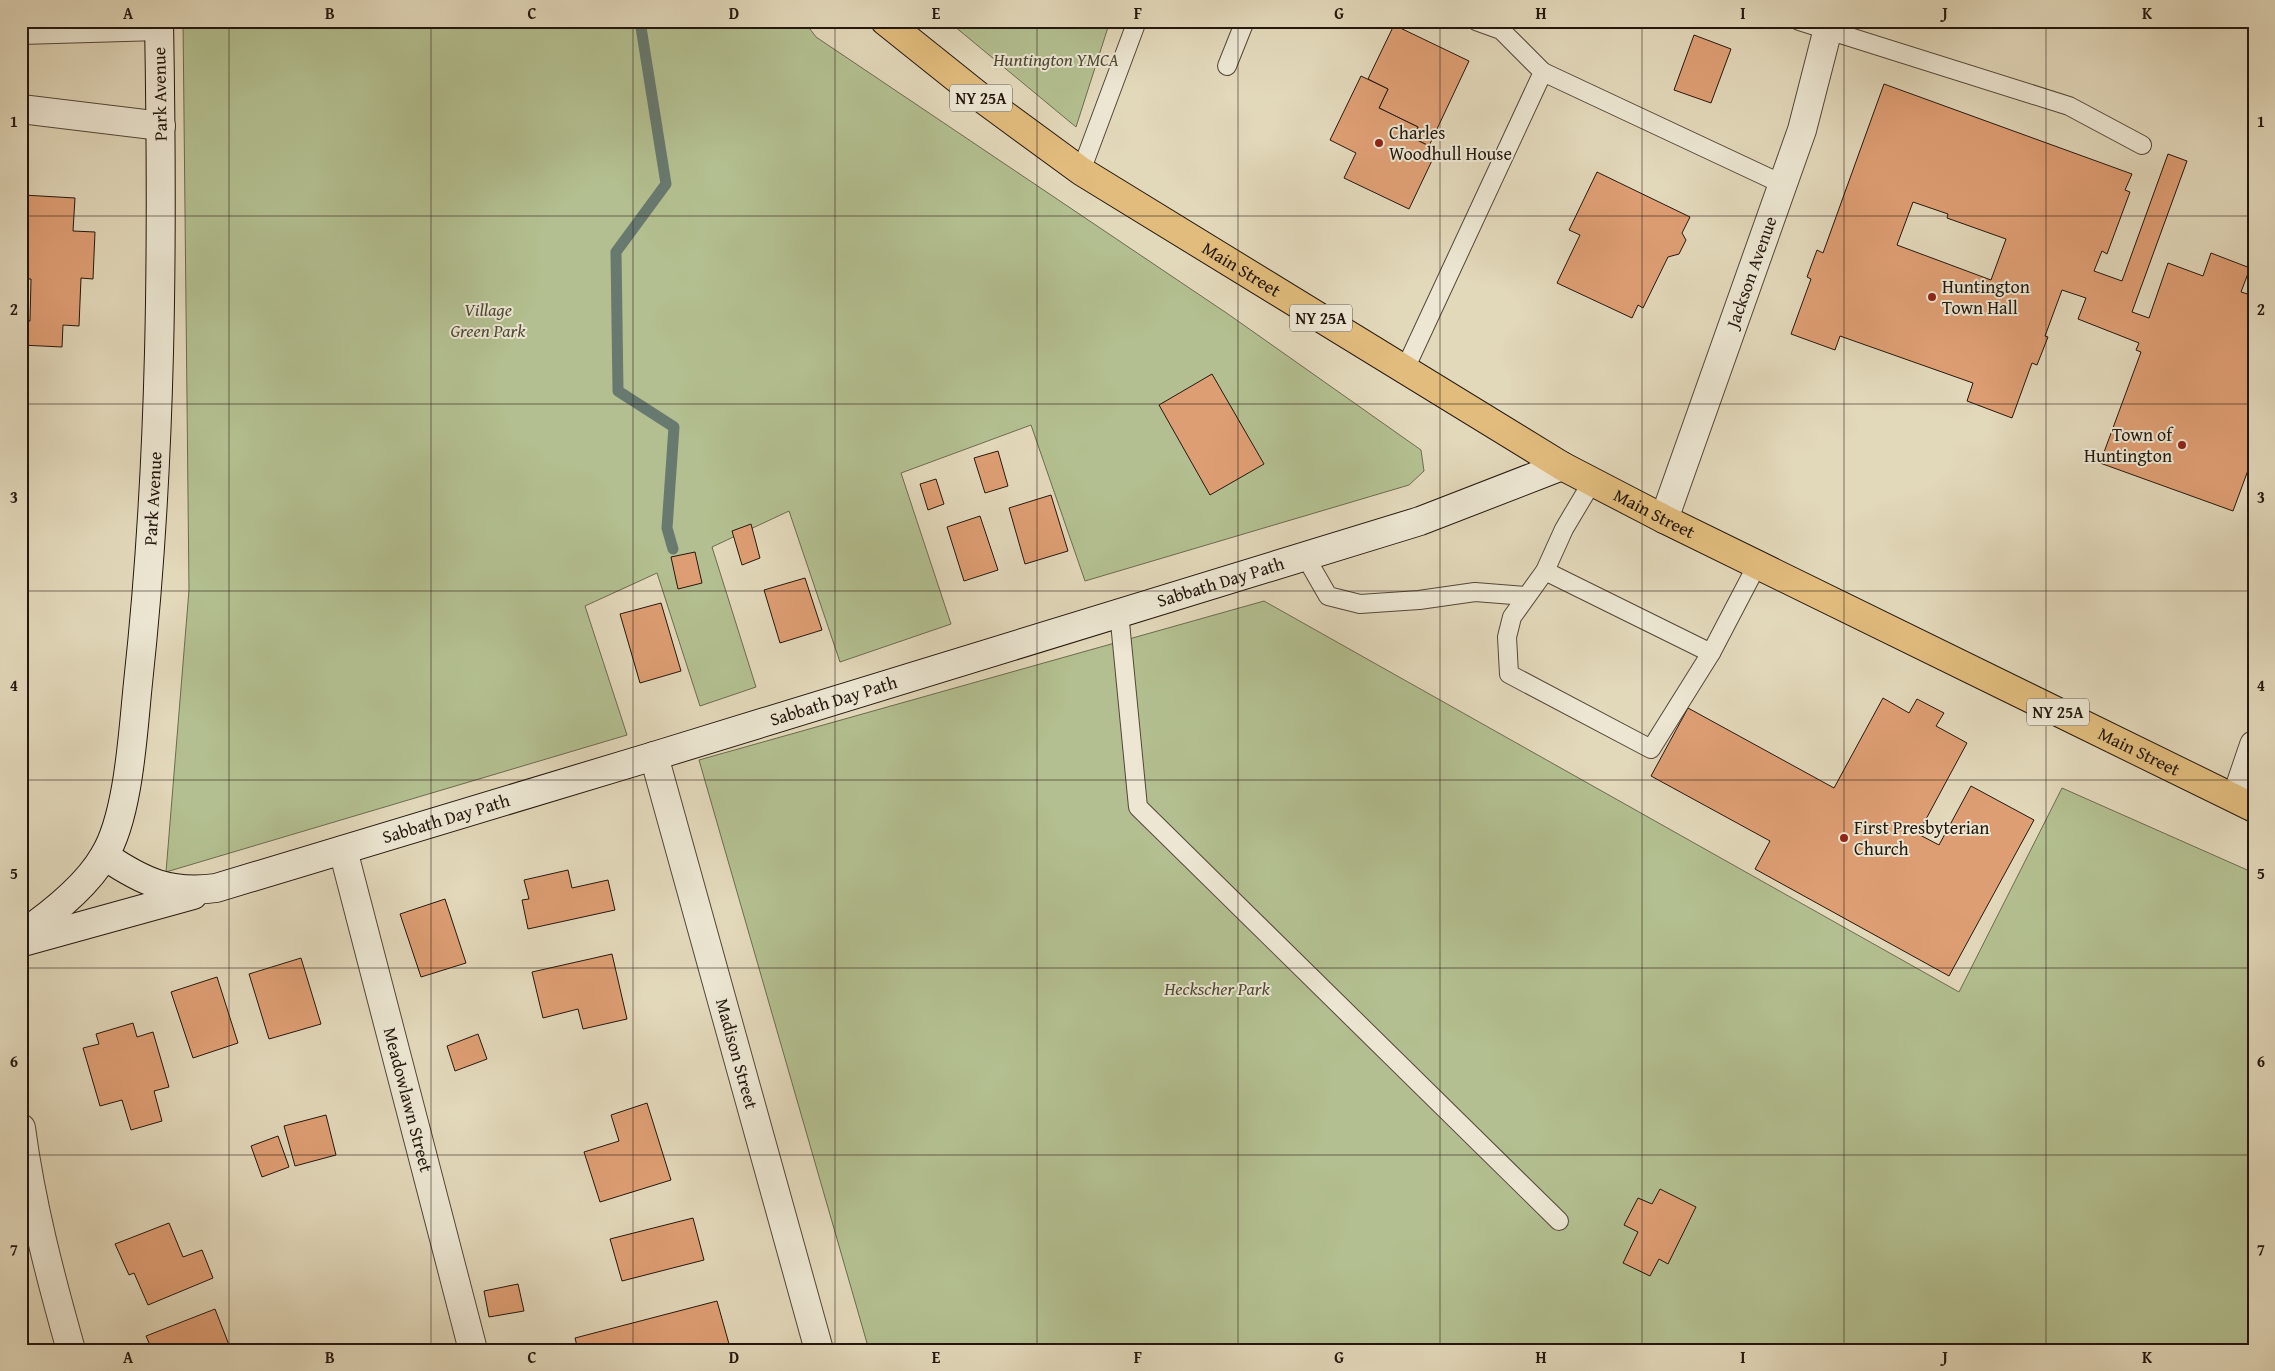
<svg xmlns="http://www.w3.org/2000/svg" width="2275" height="1371" viewBox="0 0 2275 1371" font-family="'Gentium Book Plus',serif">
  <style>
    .green { fill: #b3bf90; stroke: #6c6b4f }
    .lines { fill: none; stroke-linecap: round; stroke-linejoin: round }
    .stream { stroke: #68796f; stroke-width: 11 }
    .building { fill: #de9e73; stroke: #24170e; fill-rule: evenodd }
    .service-casing { stroke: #544739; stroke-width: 20 }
    .minor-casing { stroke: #544739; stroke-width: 30 }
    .tertiary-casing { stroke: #544739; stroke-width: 30 }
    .secondary-casing { stroke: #24170e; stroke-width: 30 }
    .primary-casing { stroke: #24170e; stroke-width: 30 }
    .service { stroke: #ece6d2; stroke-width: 18 }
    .minor { stroke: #ece6d2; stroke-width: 28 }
    .tertiary { stroke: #ece6d2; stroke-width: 28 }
    .secondary { stroke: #ece6d2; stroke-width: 28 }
    .primary { stroke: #e1bc7d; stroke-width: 28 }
    .grid { fill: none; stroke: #24170e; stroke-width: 1; stroke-opacity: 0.55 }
    .poi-dot { fill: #8f2418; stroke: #ece6d2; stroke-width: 2 }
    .labels { text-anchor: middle; stroke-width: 4; stroke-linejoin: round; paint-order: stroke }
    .shield { fill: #ece6d2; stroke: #605549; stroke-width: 1 }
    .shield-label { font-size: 16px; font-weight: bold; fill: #24170e }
    .park-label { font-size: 18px; font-style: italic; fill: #4f4935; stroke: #ece6d2 }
    .street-label { font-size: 18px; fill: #24170e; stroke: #ece6d2 }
    .poi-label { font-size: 18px; fill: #24170e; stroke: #ece6d2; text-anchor: start }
    .neatline { fill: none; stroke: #24170e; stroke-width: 2 }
    .grid-label { font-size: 16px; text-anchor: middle; font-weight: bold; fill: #24170e }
  </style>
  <rect width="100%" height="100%" fill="#e2d8ba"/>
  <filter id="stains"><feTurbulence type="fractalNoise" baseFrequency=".004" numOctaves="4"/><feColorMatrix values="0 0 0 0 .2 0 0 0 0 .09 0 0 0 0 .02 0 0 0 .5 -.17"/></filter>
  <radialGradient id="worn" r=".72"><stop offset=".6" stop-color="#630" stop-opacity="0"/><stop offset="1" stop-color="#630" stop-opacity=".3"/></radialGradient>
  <!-- green -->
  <g class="green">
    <polygon points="183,21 804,21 816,37 1228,314 1421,450 1424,471 1409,485 1085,581 1031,425 901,473 951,624 840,662 789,511 712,547 756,687 700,706 657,573 585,606 627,735 166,872 189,590"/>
    <polygon points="948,21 1110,21 1076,127"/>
    <polygon points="1264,601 1959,992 2062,788 2254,873 2254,1350 869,1350 699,760"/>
  </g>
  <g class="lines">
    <!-- stream -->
    <polyline class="stream" points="640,21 666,184 616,252 618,391 674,427 667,528 673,549"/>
  </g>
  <!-- building -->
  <g class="building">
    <polygon points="1394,25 1469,61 1429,146 1413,138 1418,127 1379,108 1388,89 1368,79"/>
    <polygon points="1694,35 1731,49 1711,103 1674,90"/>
    <polygon points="1361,76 1388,89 1379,108 1418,127 1413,138 1437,150 1409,209 1344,178 1356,153 1330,140"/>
    <path d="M1884,84l248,90 -7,16 5,2 -23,62 -5,-3 -8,20 28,10 46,-127 19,7 -55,151 17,6 19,-55 35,13 8,-23 39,15 -9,24 13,4v158l-21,57 -133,-48 41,-111 -5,-2 3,-7 -61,-24 8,-21 -24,-8 -17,46 3,1 -11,28 -5,-2 -20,55 -45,-17 6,-18 -133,-47 -5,14 -44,-16 20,-55 -4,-2 10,-27 6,3zM1913,202l35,12 -1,4 59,21 -15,41 -94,-35z"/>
    <polygon points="1597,172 1690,217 1682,233 1686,240 1679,254 1668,257 1643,308 1638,305 1632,318 1557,283 1580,235 1569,230"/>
    <polygon points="23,195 75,198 73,231 95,232 93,279 81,278 79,326 63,325 62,347 21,345 21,321 30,321 31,279 21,279"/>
    <polygon points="1212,374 1264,464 1210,495 1159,405"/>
    <polygon points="998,451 1008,486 985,493 974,458"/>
    <polygon points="936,479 944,504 928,510 920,484"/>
    <polygon points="1051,495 1068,551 1025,564 1009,508"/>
    <polygon points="980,516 998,570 964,581 947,527"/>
    <polygon points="751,524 760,558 742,565 732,531"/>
    <polygon points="695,552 702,583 678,589 671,557"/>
    <polygon points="805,578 822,630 780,643 764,590"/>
    <polygon points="661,603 681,671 640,683 620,614"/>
    <polygon points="1883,698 1909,713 1917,699 1944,713 1936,726 1967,743 1918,834 1939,845 1971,786 2034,820 1949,976 1755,869 1770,841 1651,776 1688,708 1834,788"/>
    <polygon points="568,870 572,888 608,880 615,910 528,929 522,900 529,899 524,880"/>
    <polygon points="445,899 466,963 421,977 400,914"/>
    <polygon points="612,954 627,1019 583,1029 578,1009 543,1018 532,972"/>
    <polygon points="301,958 321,1024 269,1039 249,974"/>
    <polygon points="217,977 238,1043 193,1058 171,992"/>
    <polygon points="133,1023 137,1037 153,1032 169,1087 154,1091 162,1121 131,1130 122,1100 100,1106 83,1048 99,1044 96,1034"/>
    <polygon points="478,1034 487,1059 455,1071 447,1046"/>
    <polygon points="647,1103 671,1180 600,1202 584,1152 619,1141 611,1115"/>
    <polygon points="326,1115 336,1155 295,1166 284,1126"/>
    <polygon points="278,1136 289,1167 262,1177 251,1146"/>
    <polygon points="1660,1189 1696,1207 1668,1264 1659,1259 1650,1276 1623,1263 1638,1232 1624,1225 1638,1198 1652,1204"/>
    <polygon points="693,1218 704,1260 622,1281 610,1239"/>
    <polygon points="169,1223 183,1257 202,1250 213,1278 148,1305 134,1273 129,1275 115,1244"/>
    <polygon points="518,1284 524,1311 489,1317 484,1291"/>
    <polygon points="717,1301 729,1344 708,1350 578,1350 575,1338"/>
    <polygon points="215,1309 231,1350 152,1350 146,1336"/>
  </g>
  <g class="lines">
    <defs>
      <g id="service">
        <polyline points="1476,21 1501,30 1543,72"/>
        <polyline points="1799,21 2069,106 2142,145"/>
        <polyline points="1227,66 1245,21"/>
        <polyline points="1081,171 1137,21"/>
        <polyline points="1405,369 1543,72 1782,184"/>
        <polyline points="1592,482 1564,529 1545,571 1512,617 1507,637 1509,674 1651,749 1711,653 1757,565"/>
        <polyline points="1305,556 1328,596 1360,604 1419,600 1475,592 1526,596"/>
        <polyline points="1545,571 1711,653"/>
        <polyline points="1119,612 1138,807 1559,1221"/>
      </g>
      <g id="minor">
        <polyline points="21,30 159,26"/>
        <polyline points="21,109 161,126"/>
        <path id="s1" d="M1664,519l138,-389 28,-109"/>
        <polyline points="2236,798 2254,745"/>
        <path id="s2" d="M343,850l130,500"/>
        <path d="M21,1128c10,75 29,148 50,222"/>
      </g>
      <g id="tertiary">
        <path id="s3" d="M654,756l165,594"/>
      </g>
      <g id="secondary">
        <path id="s4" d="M105,856c38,26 65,38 111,32l438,-132 766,-235 142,-55"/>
        <path id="s5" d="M21,935c29,-20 65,-48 83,-79 25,-40 29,-126 34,-173 24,-220 25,-441 21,-662"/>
        <polyline points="23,942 193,895"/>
      </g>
      <g id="primary">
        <path id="s6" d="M885,21l95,76 101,74 481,295 102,53 590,289"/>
      </g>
    </defs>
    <!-- service casing -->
    <use href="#service" class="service-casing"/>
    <!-- minor casing -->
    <use href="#minor" class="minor-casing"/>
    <!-- tertiary casing -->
    <use href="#tertiary" class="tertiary-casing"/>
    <!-- secondary casing -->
    <use href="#secondary" class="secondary-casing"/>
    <!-- primary casing -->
    <use href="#primary" class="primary-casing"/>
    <!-- service -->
    <use href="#service" class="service"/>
    <!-- minor -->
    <use href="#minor" class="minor"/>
    <!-- tertiary -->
    <use href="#tertiary" class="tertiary"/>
    <!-- secondary -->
    <use href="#secondary" class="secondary"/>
    <!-- primary -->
    <use href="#primary" class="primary"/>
  </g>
  <!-- grid -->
  <path class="grid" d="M229,21v1329M431,21v1329M633,21v1329M835,21v1329M1037,21v1329M1238,21v1329M1440,21v1329M1642,21v1329M1844,21v1329M2046,21v1329M21,216h2233M21,404h2233M21,591h2233M21,780h2233M21,968h2233M21,1155h2233"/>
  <!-- markers -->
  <g class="poi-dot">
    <circle cx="1379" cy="143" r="5"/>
    <circle cx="1932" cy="297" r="5"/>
    <circle cx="2182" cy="445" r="5"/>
    <circle cx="1844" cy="838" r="5"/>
  </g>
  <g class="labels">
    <!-- shield labels -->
    <g class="shield">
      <rect x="950" y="84.5" width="62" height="27" rx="4"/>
      <rect x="1290" y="304.5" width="62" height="27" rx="4"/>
      <rect x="2027" y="698.5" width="62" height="27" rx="4"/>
    </g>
    <g class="shield-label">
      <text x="981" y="104">NY 25A</text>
      <text x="1321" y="324">NY 25A</text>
      <text x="2058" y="718">NY 25A</text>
    </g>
    <!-- park labels -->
    <g class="park-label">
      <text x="1056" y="66">Huntington YMCA</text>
      <text x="488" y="316">Village<tspan x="488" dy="21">Green Park</tspan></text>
      <text x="1217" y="995">Heckscher Park</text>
    </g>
    <!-- street labels -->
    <g class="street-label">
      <text transform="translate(160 94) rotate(-91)" y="6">Park Avenue</text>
      <text dy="6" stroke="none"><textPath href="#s6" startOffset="435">Main Street</textPath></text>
      <text dy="6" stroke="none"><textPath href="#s1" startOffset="262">Jackson Avenue</textPath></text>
      <text dy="6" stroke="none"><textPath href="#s5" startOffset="478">Park Avenue</textPath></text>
      <text dy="6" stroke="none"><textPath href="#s6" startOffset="915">Main Street</textPath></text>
      <text dy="6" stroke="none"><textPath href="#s4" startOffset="1169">Sabbath Day Path</textPath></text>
      <text dy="6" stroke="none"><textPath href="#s4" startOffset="764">Sabbath Day Path</textPath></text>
      <text dy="6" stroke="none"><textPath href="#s6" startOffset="1455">Main Street</textPath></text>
      <text dy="6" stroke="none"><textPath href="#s4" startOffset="359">Sabbath Day Path</textPath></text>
      <text dy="6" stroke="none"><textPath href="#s3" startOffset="309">Madison Street</textPath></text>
      <text dy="6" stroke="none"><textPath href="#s2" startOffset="258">Meadowlawn Street</textPath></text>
    </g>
    <!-- poi labels -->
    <g class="poi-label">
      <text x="1389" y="139">Charles<tspan x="1389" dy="21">Woodhull House</tspan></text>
      <text x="1942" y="293">Huntington<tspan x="1942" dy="21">Town Hall</tspan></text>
      <text x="2172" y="441" text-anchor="end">Town of<tspan x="2172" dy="21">Huntington</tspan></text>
      <text x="1854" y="834">First Presbyterian<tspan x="1854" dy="21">Church</tspan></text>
    </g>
  </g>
  <!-- margin -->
  <rect width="2275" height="1371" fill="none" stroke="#e2d8ba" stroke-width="55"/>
  <rect x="28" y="28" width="2220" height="1316" class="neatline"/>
  <g class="grid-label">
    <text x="128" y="19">A</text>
    <text x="330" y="19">B</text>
    <text x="532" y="19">C</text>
    <text x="734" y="19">D</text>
    <text x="936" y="19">E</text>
    <text x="1138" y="19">F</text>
    <text x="1339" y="19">G</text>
    <text x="1541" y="19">H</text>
    <text x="1743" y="19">I</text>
    <text x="1945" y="19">J</text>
    <text x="2147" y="19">K</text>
    <text x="14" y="127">1</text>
    <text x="2261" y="127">1</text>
    <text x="14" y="315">2</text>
    <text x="2261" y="315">2</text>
    <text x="14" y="503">3</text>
    <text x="2261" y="503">3</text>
    <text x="14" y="691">4</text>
    <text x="2261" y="691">4</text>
    <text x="14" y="879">5</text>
    <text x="2261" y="879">5</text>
    <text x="14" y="1067">6</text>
    <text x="2261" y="1067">6</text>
    <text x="14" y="1255">7</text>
    <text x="2261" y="1255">7</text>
    <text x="128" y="1363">A</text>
    <text x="330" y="1363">B</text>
    <text x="532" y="1363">C</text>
    <text x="734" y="1363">D</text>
    <text x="936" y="1363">E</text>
    <text x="1138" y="1363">F</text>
    <text x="1339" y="1363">G</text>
    <text x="1541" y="1363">H</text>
    <text x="1743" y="1363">I</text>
    <text x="1945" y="1363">J</text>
    <text x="2147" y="1363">K</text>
  </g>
  <rect width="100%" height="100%" filter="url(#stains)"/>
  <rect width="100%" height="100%" fill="url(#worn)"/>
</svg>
